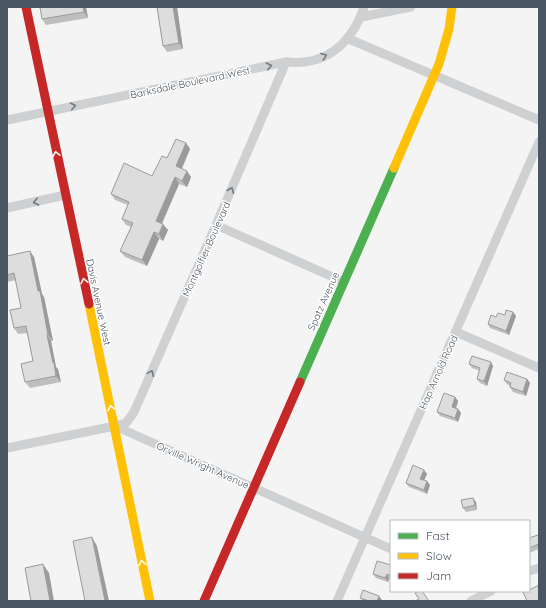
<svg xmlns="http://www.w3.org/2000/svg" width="546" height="608" viewBox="0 0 546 608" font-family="Quicksand,sans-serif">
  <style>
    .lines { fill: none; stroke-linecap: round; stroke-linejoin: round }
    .street { stroke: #ced0d2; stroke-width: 9 }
    .fast { stroke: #4caf50; stroke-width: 9 }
    .slow { stroke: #ffc107; stroke-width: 9 }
    .jam { stroke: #c62828; stroke-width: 9 }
    .wall { fill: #bebebf }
    .shaded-wall { fill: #9b9b9b }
    .building { fill: #ddddde; stroke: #9b9b9b }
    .oneway { stroke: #727b83 }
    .oneway2 { stroke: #f6fbf6 }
    .labels { text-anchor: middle; stroke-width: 3; stroke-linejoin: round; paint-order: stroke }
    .street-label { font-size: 10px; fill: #4a5661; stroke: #fff }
  </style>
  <rect width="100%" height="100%" fill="#f4f4f4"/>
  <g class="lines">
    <!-- street -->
    <g class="street">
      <polyline points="361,17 411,7"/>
      <polyline points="349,39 539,120"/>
      <path d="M7,120l279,-58c6,0 12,1 18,0 31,-3 51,-27 60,-55"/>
      <polyline points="7,208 65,195"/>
      <polyline points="216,225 344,282"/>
      <polyline points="456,332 539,368"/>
      <polyline points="115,426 126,423 134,412 216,225 286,62"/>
      <polyline points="7,448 115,426 391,549"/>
      <polyline points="529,571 539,568"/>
      <polyline points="337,601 539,142"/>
      <polyline points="471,601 491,591"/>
    </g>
    <!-- fast -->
    <polyline class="fast" points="300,382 394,168"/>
    <!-- slow -->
    <g class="slow">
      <polyline points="394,168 439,64 449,29 452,7"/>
      <polyline points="89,304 150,601"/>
    </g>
    <!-- jam -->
    <g class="jam">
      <polyline points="26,7 89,304"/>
      <polyline points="204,601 300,382"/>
    </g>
  </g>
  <!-- wall -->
  <g class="wall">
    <polygon points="40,7 86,7 88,18 46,25 42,19"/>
    <polygon points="157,7 177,7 183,49 167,52 163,46"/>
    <polygon points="186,143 190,149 182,169 191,177 187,187 179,184 162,224 168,230 163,241 159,239 147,266 125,257 120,251 131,227 126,225 122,219 128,205 115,200 111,194 152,176 167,158"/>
    <polygon points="7,256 34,257 42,294 44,297 53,341 51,341 56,367 58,369 61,382 30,388 25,382 33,361 27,333 18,334 14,328 21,308 16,280 7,282"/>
    <polygon points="513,312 516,316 509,335 490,328 488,324 496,317"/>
    <polygon points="469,364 493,366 487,386 480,383 477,379 480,371 472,368"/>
    <polygon points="527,379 530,383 526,396 513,392 510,387 510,386 507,384 504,380"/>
    <polygon points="455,397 458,401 456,409 458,409 461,413 458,422 440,416 437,412"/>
    <polygon points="424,470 427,474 424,480 430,485 427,494 409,487 406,483"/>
    <polygon points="476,502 477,510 466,512 463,508"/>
    <polygon points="539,536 539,549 529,553 529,538"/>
    <polygon points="391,565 391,579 389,579 388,582 376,578 373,574"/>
    <polygon points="360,598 382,600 382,601 363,601"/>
  </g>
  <!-- shaded-wall -->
  <g class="shaded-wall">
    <polygon points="83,7 86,7 88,18 84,12"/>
    <polygon points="173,7 177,7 183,49 179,43"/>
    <polygon points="186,143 190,149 180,172 176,166"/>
    <polygon points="187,171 191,177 187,187 182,181"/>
    <polygon points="175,177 179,184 160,227 156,221"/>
    <polygon points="163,224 168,230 163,241 159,234"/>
    <polygon points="154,232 159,239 147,266 142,260"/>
    <polygon points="30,251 34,257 42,294 44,297 53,341 48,335 38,291"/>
    <polygon points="513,312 516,316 509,335 506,331"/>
    <polygon points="47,335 51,341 56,367 58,369 61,382 56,376 53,363"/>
    <polygon points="491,362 493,366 487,386 484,381"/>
    <polygon points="527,379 530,383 526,396 523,392"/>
    <polygon points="455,397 458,401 455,411 452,407"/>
    <polygon points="458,409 461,413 458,422 455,418"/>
    <polygon points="424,470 427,474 423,483 420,479"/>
    <polygon points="427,481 430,485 427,494 424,490"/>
    <polygon points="473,498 476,502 477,510 475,505"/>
    <polygon points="92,537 97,546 109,601 105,601"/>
    <polygon points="43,564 49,573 54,601 50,601"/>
    <polygon points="387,574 389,579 388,582 385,578"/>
    <polygon points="379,596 382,600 382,601 377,601"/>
  </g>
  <!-- building -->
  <g class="building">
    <polygon points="40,7 83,7 84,12 42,19"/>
    <polygon points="157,7 173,7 179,43 163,46"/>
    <polygon points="176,139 186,143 176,166 187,171 182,181 175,177 156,221 163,224 159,234 154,232 142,260 120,251 133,223 122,219 129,202 111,194 124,163 152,176 162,156 167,158"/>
    <polygon points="30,251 38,291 40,291 48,335 47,335 53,363 54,363 56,376 25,382 21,364 33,361 26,326 14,328 10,310 21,308 14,273 7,275 7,256"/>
    <polygon points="506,310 513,312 506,331 488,324 491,315 496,317 498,313 505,315"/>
    <polygon points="472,356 491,362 484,381 477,379 480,368 469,364"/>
    <polygon points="507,372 527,379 523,392 510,387 511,383 504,380"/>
    <polygon points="444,393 455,397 452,407 458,409 455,418 437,412"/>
    <polygon points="413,465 424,470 420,479 427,481 424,490 406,483"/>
    <polygon points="473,498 475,505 463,508 461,500"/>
    <polygon points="538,535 539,537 539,544 529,548 529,538"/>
    <polygon points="92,537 105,601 85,601 73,541"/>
    <polygon points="377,561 391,565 391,576 387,574 385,578 373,574"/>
    <polygon points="43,564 50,601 31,601 25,568"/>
    <polygon points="539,585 539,601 527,601 523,592 526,591 529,591 529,590"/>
    <polygon points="363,590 379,596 377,601 369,601 360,598"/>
    <polygon points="418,591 422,591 429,601 415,601 419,599 415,593"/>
  </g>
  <!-- one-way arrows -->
  <defs><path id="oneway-chevron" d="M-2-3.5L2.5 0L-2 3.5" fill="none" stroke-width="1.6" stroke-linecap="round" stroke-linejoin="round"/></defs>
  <g class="oneway">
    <use href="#oneway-chevron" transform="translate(324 56) rotate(-21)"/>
    <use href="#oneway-chevron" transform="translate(269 66) rotate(-12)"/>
    <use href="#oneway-chevron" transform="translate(73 106) rotate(-12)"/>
    <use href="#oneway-chevron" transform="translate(231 190) rotate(-67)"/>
    <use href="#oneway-chevron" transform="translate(36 202) rotate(168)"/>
    <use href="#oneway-chevron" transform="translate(151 373) rotate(-66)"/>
  </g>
  <g class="oneway2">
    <use href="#oneway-chevron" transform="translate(56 154) rotate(-102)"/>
    <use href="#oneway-chevron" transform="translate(84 281) rotate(-102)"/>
    <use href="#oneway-chevron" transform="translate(111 408) rotate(-102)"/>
    <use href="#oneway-chevron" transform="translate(142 563) rotate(-101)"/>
  </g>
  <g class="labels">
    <!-- street labels -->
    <g class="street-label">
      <text transform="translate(190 82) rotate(-12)" y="4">Barksdale Boulevard West</text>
      <text transform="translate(206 249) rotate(-66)" y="4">Montgolfier Boulevard</text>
      <text transform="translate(323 301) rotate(-66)" y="4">Spatz Avenue</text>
      <text transform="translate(99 302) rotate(78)" y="4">Davis Avenue West</text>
      <text transform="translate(438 372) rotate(-66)" y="4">Hap Arnold Road</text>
      <text transform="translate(203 465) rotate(24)" y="4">Orville Wright Avenue</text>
    </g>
  </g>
  <!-- border -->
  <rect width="546" height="608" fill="none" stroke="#4a5661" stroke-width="16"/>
  <!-- legend -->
  <rect x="390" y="520" width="140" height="72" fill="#ffffff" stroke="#b7bbc0"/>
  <rect x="398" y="533" width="20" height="6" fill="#4caf50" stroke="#b7bbc0"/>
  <text x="426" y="540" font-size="12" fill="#4a5661">Fast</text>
  <rect x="398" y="553" width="20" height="6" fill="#ffc107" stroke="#b7bbc0"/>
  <text x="426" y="560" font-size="12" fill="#4a5661">Slow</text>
  <rect x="398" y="573" width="20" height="6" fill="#c62828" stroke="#b7bbc0"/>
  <text x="426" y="580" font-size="12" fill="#4a5661">Jam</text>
</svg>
